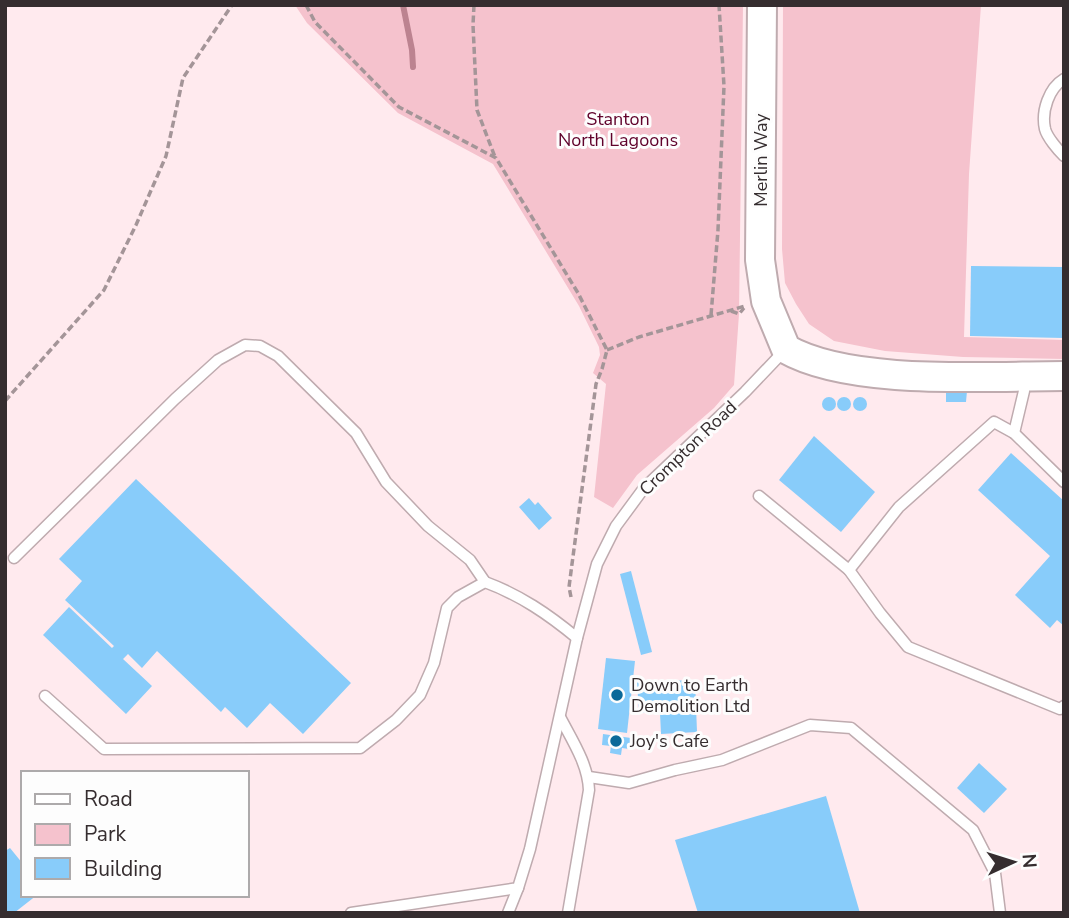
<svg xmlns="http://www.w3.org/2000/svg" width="1069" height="918" viewBox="0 0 1069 918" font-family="'Nunito Sans',sans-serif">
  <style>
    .green { fill: #f5c2cd }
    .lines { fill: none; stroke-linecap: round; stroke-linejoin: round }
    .stream { stroke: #bc8390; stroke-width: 6 }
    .building { fill: #88ccfa }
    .lane-casing { stroke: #bfabaf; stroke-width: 13 }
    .secondary-casing { stroke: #bfabaf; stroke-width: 32 }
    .path { stroke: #a49598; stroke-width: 3.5; stroke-dasharray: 7 3.5; stroke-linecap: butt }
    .lane { stroke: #fff; stroke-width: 10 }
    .secondary { stroke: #fff; stroke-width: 28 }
    .poi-dot { fill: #0b6999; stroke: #fdfdfd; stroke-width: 2.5 }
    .labels { text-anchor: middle; stroke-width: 6; stroke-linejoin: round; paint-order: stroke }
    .park-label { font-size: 18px; fill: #60022b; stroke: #fdfdfd }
    .street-label { font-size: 18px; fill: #352d2f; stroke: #fdfdfd }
    .poi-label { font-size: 18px; fill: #352d2f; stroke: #fdfdfd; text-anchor: start }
  </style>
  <rect width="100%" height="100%" fill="#ffeaee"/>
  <!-- green -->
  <g class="green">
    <polygon points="295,5 743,5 739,314 734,385 714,408 637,475 613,508 594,497 606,384 593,373 600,355 599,347 579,306 493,164 398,113 307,23"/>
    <polygon points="783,5 981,5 969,174 964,337 1064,340 1064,359 963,357 885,351 834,341 809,324 796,304 785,283 782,249"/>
  </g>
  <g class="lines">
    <!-- stream -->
    <polyline class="stream" points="403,5 412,50 413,67"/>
  </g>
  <!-- building -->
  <g class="building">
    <polygon points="971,266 1064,267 1064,338 970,336"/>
    <polygon points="946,390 967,391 966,402 946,402"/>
    <circle cx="844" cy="404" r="7"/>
    <circle cx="860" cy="404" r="7"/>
    <circle cx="829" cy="404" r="7"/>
    <polygon points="814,436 875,492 841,532 779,480"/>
    <polygon points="1011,453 1064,501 1064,626 1057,620 1050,628 1015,595 1050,556 978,490"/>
    <polygon points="136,479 351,683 303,734 270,703 247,728 225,707 221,712 157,651 142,668 128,654 123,659 152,686 126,714 43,635 69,607 112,648 114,646 65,600 82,581 59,559"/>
    <polygon points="529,498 535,505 538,502 552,518 539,530 519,507"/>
    <polygon points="631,571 652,652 641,655 620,574"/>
    <polygon points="606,658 635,661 627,733 598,729"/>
    <polygon points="695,680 697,732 661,734 660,713 639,713 637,682"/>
    <polygon points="603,734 631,738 629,749 622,748 621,755 610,753 611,746 602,745"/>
    <polygon points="979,763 1007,789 984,813 957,788"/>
    <polygon points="826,796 860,913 698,913 675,840"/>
    <polygon points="10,848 23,864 23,895 37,895 14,913 5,913 5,851"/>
  </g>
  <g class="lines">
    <defs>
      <g id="lane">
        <path d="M1064,79c-15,9 -23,32 -19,50 2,8 13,21 19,27"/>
        <polyline points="1014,433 1024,391 1024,379"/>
        <polyline points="1064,482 1014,433 994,422 899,507 849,570 880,613 908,647 1060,709 1064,706"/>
        <polyline points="759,496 849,570"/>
        <polyline points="14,558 175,399 218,360 245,345 260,346 278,356 356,433 386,482 428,526 470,560 485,582"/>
        <path d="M45,696l59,53 256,-1 36,-28 24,-25 14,-32 13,-55 11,-11 27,-15c35,13 63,32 92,56"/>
        <path d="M560,717c12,23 28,47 29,73l-21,123"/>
        <polyline points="589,777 629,783 675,770 722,760 810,725 851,728 973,830 995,873 1000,913"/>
        <polyline points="351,913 518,888 530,849 577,638 597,564 616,526 644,488 745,392 785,350"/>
        <polyline points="508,913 518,888"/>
      </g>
      <path id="secondary" d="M762,5l-2,255 6,41 20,48c65,37 202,27 278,27"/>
    </defs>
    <!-- lane casing -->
    <use href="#lane" class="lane-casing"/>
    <!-- secondary casing -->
    <use href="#secondary" class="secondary-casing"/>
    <!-- path -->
    <g class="path">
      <polyline points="306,5 315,22 399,107 496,158 578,293 607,350 602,369 596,384 572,564 569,587 571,597"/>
      <polyline points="474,5 473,25 477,110 495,157"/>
      <polyline points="731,311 739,314 744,308"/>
      <polyline points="711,315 718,230 724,86 719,5"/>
      <polyline points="607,350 639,337 745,306"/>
      <polyline points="5,401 104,290 136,225 166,156 183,78 232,5"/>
    </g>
    <!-- lane -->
    <use href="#lane" class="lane"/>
    <!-- secondary -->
    <use href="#secondary" class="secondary"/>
  </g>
  <!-- markers -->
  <g class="poi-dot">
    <circle cx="617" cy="695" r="7"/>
    <circle cx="616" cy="741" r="7"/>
  </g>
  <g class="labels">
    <!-- park labels -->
    <g class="park-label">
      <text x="618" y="125">Stanton<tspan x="618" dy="21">North Lagoons</tspan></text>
    </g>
    <!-- street labels -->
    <g class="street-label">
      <text transform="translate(761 160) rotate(-90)" y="6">Merlin Way</text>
      <text transform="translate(688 448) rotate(-44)" y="6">Crompton Road</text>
    </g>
    <!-- poi labels -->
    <g class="poi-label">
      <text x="631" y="691">Down to Earth<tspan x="631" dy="21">Demolition Ltd</tspan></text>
      <text x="630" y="747">Joy's Cafe</text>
    </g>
  </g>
  <!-- border -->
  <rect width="1069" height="918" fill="none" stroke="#352d2f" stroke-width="14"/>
  <!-- legend -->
  <rect x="21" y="771" width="228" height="126" fill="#fdfdfd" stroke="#adaaab" stroke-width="2"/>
  <rect x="35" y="794" width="35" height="10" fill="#ffffff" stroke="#adaaab" stroke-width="2"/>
  <text x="84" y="806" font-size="21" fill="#352d2f">Road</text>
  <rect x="35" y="824" width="35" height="21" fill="#f5c2cd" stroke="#adaaab" stroke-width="2"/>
  <text x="84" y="841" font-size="21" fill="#352d2f">Park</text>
  <rect x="35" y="858" width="35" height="21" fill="#88ccfa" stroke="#adaaab" stroke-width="2"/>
  <text x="84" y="876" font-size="21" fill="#352d2f">Building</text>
  <!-- north arrow -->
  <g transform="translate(1013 862) rotate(86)" stroke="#fdfdfd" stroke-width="5" paint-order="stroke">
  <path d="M0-5L12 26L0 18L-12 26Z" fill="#352d2f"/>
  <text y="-10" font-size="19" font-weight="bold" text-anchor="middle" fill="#352d2f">N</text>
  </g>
</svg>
